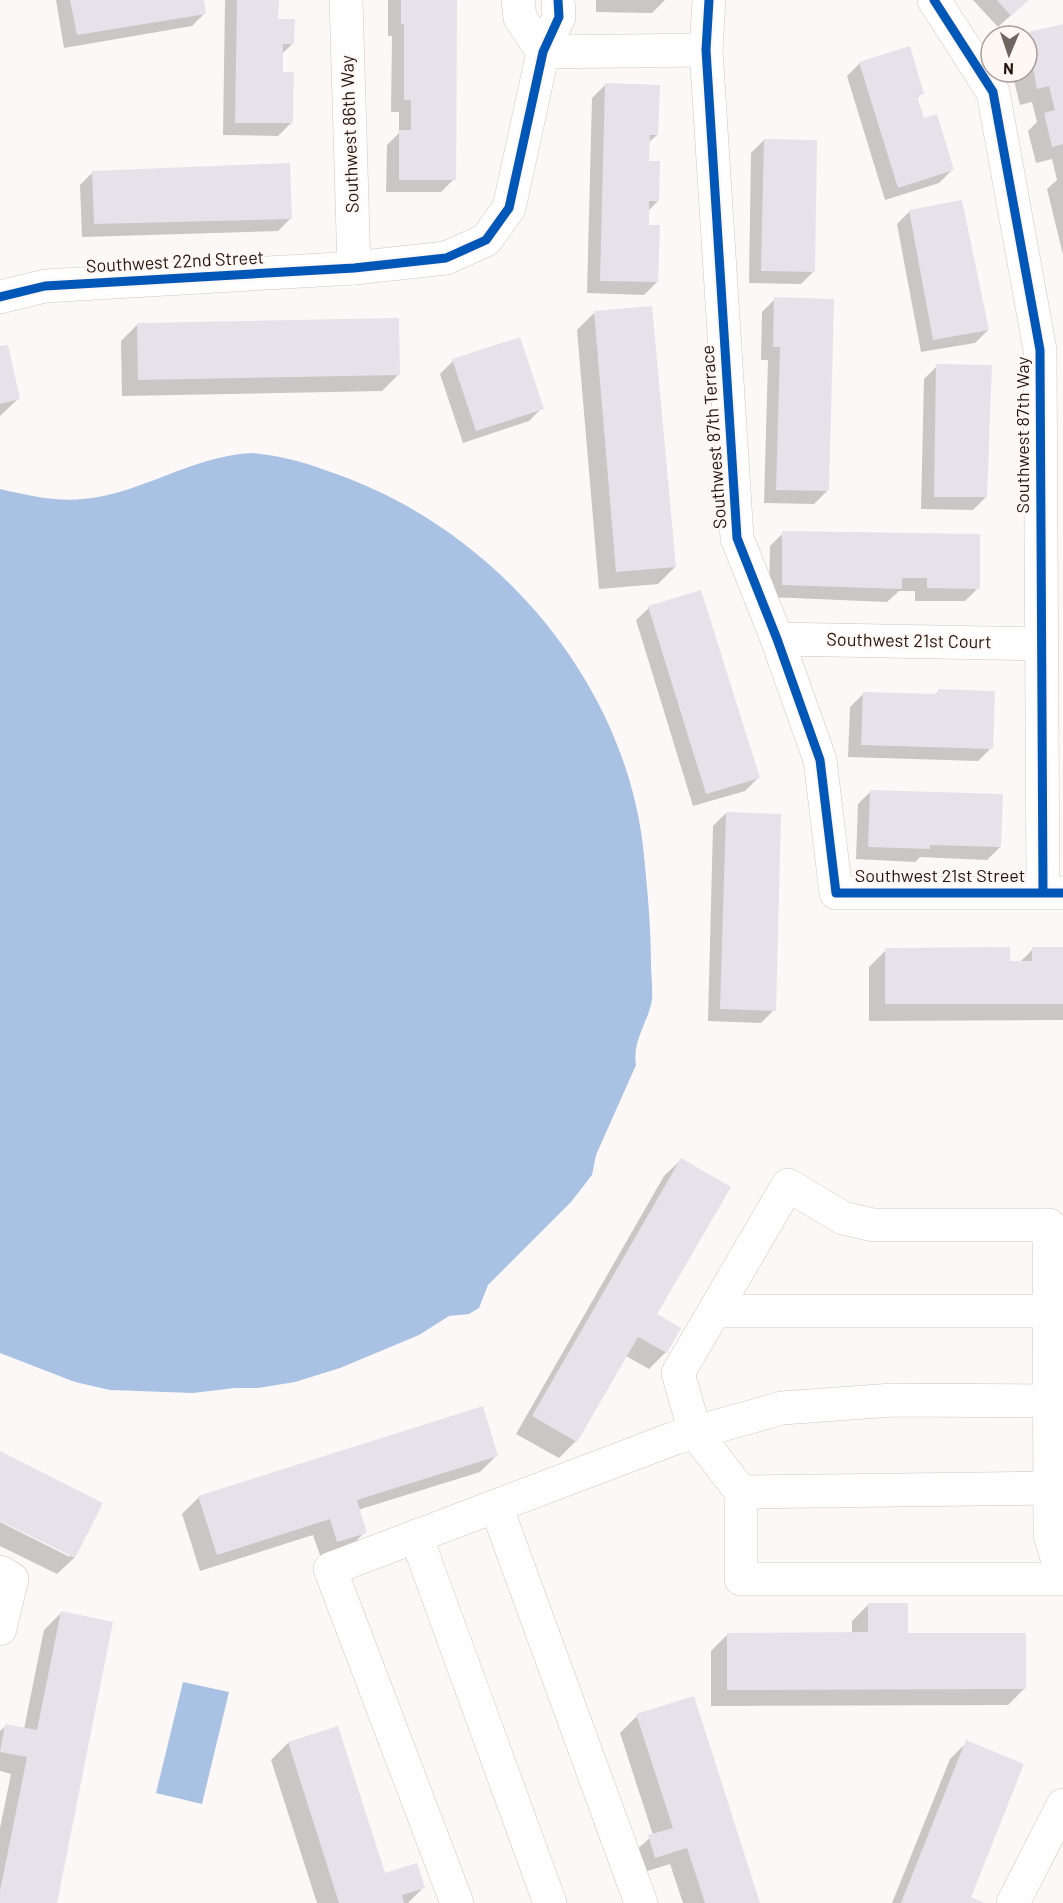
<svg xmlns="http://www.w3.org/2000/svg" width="1063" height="1903" viewBox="0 0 1063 1903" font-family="Barlow,sans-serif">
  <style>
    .water { fill: #a9c1e3 }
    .shadow { fill: #0003 }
    .building { fill: #e5e3e9 }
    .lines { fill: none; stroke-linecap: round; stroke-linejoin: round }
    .minor-casing { stroke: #cfc7c4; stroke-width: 34 }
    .minor { stroke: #fffefe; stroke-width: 33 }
    .cycleway-casing { stroke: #fff7f4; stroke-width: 13 }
    .cycleway { stroke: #0057b8; stroke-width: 9 }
    .labels { text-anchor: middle; stroke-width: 4.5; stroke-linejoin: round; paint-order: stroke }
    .street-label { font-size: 18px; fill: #231710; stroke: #fff7f4 }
  </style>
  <rect width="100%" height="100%" fill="#fcf8f7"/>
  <!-- water -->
  <g class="water">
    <path d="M251,453c31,2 59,11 88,22 156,56 284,204 304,371 4,39 8,79 8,118 0,11 2,25 1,36 -4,23 -20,40 -16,65l-40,90 -4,20 -21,27 -83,83 -9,23 -10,6 -20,2 -30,19 -79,33 -45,14 -37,6h-23l-42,5 -83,-3 -35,-8 -75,-29v-864c26,6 56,13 83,10 58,-5 109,-43 168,-46z"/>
    <polygon points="183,1682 229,1692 202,1804 156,1793"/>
  </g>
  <!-- shadow -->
  <g class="shadow">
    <polygon points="56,0 202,0 205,13 192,26 64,48"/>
    <polygon points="225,0 277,0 277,20 293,43 281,55 281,73 291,123 278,136 223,135"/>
    <polygon points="388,0 455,0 454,179 441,192 386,192 387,145 399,133 399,112 391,112 392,36 388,36"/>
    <polygon points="596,0 665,0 652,13 596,12"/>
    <polygon points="973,0 1028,0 998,27"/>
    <polygon points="1063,25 1063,255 1047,189 1057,180 1052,159 1036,163 1028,131 1037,122 1032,102 1020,105 1012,72 1027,72 1027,36 1023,36 1024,34"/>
    <polygon points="860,63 922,93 916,99 923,120 952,170 939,183 885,200 847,76"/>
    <polygon points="605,85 657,135 648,143 648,162 658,201 648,211 647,226 657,282 644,295 587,293 592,98"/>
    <polygon points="764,140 814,271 801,284 749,283 751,153"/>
    <polygon points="93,172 291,218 278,231 82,237 80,185"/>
    <polygon points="910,211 988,330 975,343 921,352 897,224"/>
    <polygon points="775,299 827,491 814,504 764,503 768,360 761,360 762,312"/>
    <polygon points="594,313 675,567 658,584 599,589 577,330"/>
    <polygon points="138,324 399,374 382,391 122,396 121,341"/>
    <polygon points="0,348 18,399 0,416"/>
    <polygon points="453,361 542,408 529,421 463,443 440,374"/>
    <polygon points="937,366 986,497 973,510 921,509 924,379"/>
    <polygon points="783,533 978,588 965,601 915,601 915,591 899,591 887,602 769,597 770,546"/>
    <polygon points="649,608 758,778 745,791 693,806 636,620"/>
    <polygon points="939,691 991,748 978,761 848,757 850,707 863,694 934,696"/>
    <polygon points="871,791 1000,847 987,860 920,857 915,862 856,859 858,804"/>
    <polygon points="726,813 774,1010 761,1023 708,1021 713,826"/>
    <polygon points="1033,949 1063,949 1063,1020 869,1021 869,967 886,950 1019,963"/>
    <polygon points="681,1160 655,1315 679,1329 666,1352 649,1369 626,1356 576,1441 559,1458 516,1434 664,1176"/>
    <polygon points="0,1452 101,1503 74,1558 57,1574 0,1546 0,1522 70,1557 70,1554 0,1519"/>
    <polygon points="497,1455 480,1472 358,1510 365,1532 348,1549 321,1558 313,1535 200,1571 182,1514 199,1497"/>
    <polygon points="869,1604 906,1635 1025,1688 1008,1705 711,1706 711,1651 728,1634 852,1634 852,1621"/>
    <polygon points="61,1613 55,1903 0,1903 0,1828 11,1774 0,1771 0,1731 6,1726 24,1729 44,1630"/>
    <polygon points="637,1716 759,1903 683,1903 670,1864 638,1874 632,1854 653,1835 620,1733"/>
    <polygon points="337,1728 384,1875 424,1887 408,1903 317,1903 271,1760 288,1743"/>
    <polygon points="967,1742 969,1898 981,1903 892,1903 950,1759"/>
  </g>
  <!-- building -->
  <g class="building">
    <polygon points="70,0 204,0 206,14 77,35"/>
    <polygon points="237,0 279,0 278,19 295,19 294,44 283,44 283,72 294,72 293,123 235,123"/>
    <polygon points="401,0 457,0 456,180 399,180 399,130 411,130 411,100 404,100 404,24 401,24"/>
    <polygon points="997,0 1029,0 1011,16"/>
    <polygon points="1063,24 1063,144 1052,147 1044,113 1055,110 1049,86 1037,89 1027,36 1024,33"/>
    <polygon points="910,46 924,94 917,96 924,118 937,114 954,170 898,188 859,62"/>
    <polygon points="605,83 660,85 658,135 650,135 649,161 660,161 659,201 649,201 649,225 660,225 658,282 600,281"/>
    <polygon points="764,139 817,140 815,272 761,271"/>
    <polygon points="290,163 292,219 94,224 92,171"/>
    <polygon points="962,200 989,330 933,340 909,210"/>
    <polygon points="774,297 834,299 829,491 776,490 780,347 773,347"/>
    <polygon points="652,306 676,567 616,572 594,311"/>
    <polygon points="399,318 400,375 138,380 137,323"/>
    <polygon points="520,337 544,409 476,431 452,359"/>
    <polygon points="8,345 20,399 0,404 0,346"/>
    <polygon points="936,364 992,365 987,497 934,497"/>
    <polygon points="782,531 980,534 980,589 927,588 927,578 902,578 902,589 782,585"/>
    <polygon points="701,590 760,778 706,794 648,606"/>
    <polygon points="938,689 995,691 993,749 861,745 863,692 938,694"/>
    <polygon points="870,790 1003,794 1001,847 930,845 930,849 868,847"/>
    <polygon points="726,812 781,814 776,1011 720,1009"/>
    <polygon points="1010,947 1010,961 1032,961 1032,947 1063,947 1063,1004 885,1004 885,948"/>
    <polygon points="681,1158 731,1187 657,1314 681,1328 667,1353 638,1337 577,1442 532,1416"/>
    <polygon points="483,1406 498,1456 357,1500 367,1533 337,1542 330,1519 217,1555 198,1496"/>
    <polygon points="0,1451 103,1503 75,1558 0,1521"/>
    <polygon points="868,1603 908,1603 908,1633 1026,1633 1026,1689 727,1690 727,1633 868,1632"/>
    <polygon points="61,1611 113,1622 57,1903 0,1903 0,1891 27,1757 0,1752 5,1724 37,1730"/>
    <polygon points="694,1696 760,1903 705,1903 687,1848 655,1858 648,1835 673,1828 636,1714"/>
    <polygon points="338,1726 385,1873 417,1863 425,1888 402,1895 404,1903 339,1903 288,1742"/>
    <polygon points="966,1740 1024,1764 971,1897 985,1903 901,1903"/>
  </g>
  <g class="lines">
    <defs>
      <g id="minor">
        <polyline points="346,0 354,268"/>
        <polyline points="518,0 520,18 543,52"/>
        <polyline points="709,0 706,50 737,538 777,639 820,760 836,893 1063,893"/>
        <polyline points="934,0 993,92 1040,350 1043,892"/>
        <polyline points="543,52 706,50"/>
        <polyline points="0,297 45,286 354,268 446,258 486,240 509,208 543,52 559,17 558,0"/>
        <polyline points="777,639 1040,644"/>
        <polyline points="715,1311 1050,1311"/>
        <polyline points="741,1492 1050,1488"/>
        <polyline points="496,1506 641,1903"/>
        <polyline points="416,1536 550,1903"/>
        <polyline points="0,1572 12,1579 0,1629"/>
        <polyline points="1063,1578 1050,1535 1049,1225 873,1225 843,1218 788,1185 678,1373 695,1432 741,1492 741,1579 1063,1579"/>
        <polyline points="457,1903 330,1569 675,1438 782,1408 893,1400 1063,1401"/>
        <polyline points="1013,1903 1063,1805"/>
      </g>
    </defs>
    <!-- minor casing -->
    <use href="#minor" class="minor-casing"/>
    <!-- minor -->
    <use href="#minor" class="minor"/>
    <defs>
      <g id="cycleway">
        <polyline points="709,0 706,50 737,538 777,639 820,760 836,893 1063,893"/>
        <polyline points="934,0 993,92 1040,350 1043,892"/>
        <polyline points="0,297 45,286 354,268 446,258 486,240 509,208 543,52 559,17 558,0"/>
      </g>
    </defs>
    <!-- cycleway casing -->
    <use href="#cycleway" class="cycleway-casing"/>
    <!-- cycleway -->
    <use href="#cycleway" class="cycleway"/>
  </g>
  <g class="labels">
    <!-- street labels -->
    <g class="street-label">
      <text transform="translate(350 134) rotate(-92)" y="6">Southwest 86th Way</text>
      <text transform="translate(175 262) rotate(-3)" y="6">Southwest 22nd Street</text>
      <text transform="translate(1023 435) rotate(-90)" y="6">Southwest 87th Way</text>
      <text transform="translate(714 437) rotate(-94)" y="6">Southwest 87th Terrace</text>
      <text transform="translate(909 641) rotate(1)" y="6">Southwest 21st Court</text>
      <text x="940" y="882">Southwest 21st Street</text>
    </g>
  </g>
  <!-- north arrow -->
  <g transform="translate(1009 54) rotate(182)"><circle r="28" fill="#fff7f4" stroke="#a79d99" stroke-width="1.5"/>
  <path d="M0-4.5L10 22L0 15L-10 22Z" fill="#6f6661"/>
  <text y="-9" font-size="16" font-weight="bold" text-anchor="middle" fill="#231710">N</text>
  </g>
</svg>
